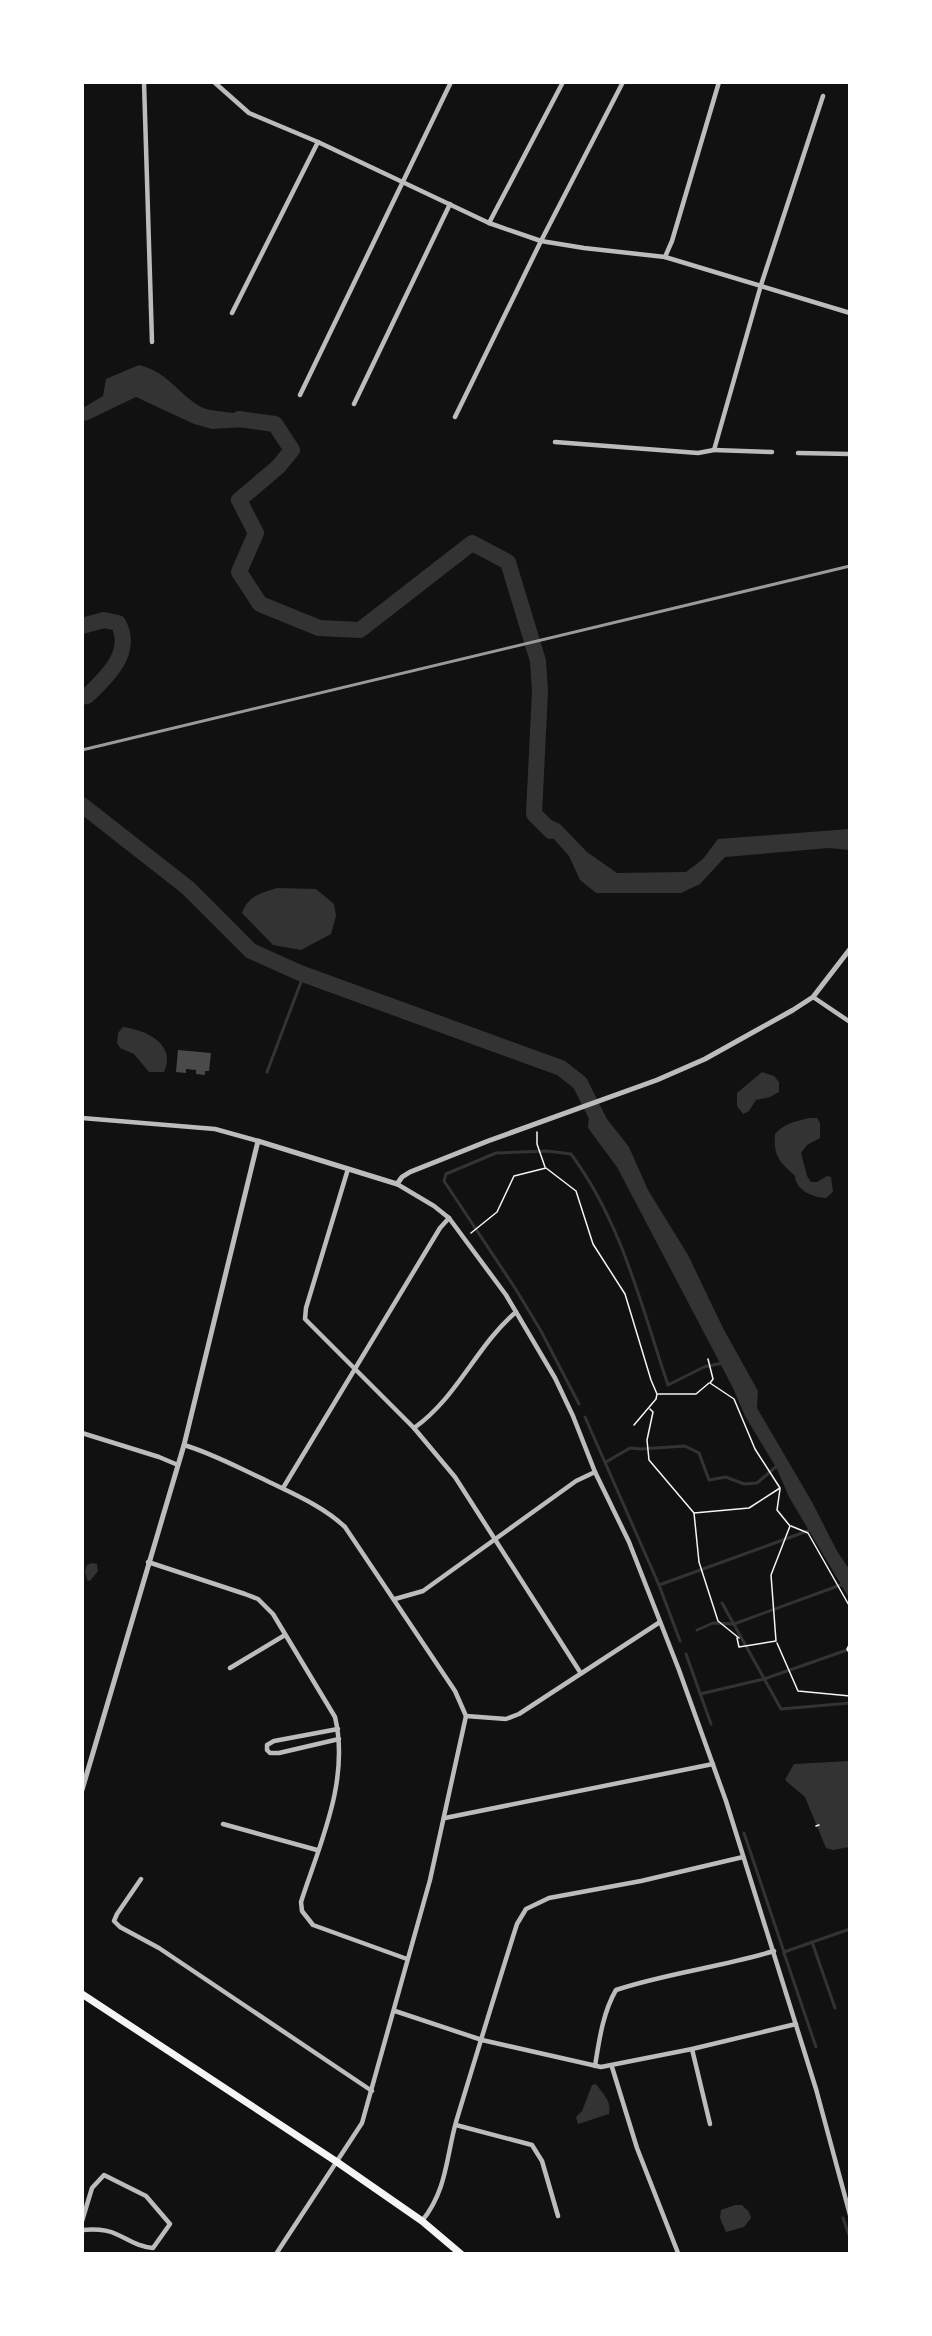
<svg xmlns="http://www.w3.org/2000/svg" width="932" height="2336" viewBox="0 0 932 2336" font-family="'Open Sans',sans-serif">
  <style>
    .water { fill: #333 }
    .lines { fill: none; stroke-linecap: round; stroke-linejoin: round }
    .stream { stroke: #333; stroke-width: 3 }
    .river { stroke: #333; stroke-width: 16 }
    .building { fill: #4a4a4a }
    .path { stroke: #f5f5f5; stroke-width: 1.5 }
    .minor { stroke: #bcbcbc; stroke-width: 4.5 }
    .tertiary { stroke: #bcbcbc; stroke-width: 5 }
    .primary { stroke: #f5f5f5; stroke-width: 7 }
    .rail { stroke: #9a9a9a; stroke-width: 3 }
  </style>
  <rect width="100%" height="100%" fill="#111"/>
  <!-- water -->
  <g class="water">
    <path d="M139,365c29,7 38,28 62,42 8,5 48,7 60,8l-3,11 -46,3 -18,-5 -58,-27 -48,23 -5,1v-13l20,-12 3,-17z"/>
    <polygon points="535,813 560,824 587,852 617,873 686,872 703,859 718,839 849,829 849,850 829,848 725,857 700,884 681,893 596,893 580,880 569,856 536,819"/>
    <path d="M277,888l39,1 18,15 2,12 -5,18 -30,16 -28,-5 -31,-32c6,-17 19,-20 35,-25z"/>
    <path d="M123,1027c24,3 54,18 41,45h-15l-15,-18 -14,-6 -3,-5 1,-10z"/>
    <polygon points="762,1072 774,1076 779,1082 779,1092 770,1097 756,1100 749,1111 743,1114 737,1106 737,1093"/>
    <polygon points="598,1112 603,1114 629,1147 648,1190 688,1255 723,1328 758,1391 757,1408 812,1502 837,1551 849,1569 849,1598 789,1497 777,1469 745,1416 733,1388 617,1167 588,1128 589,1116"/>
    <path d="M810,1118h7l3,5v15l-13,7 -6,8 6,23 4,6h6l10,-6 4,1 2,15 -7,6c-13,-1 -30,-7 -31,-22 -14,-14 -22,-18 -20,-42 10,-11 21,-13 35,-16z"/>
    <polygon points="92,1563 97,1564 98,1571 90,1581 87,1580 85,1571 87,1565"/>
    <polygon points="849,1761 849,1847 833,1850 826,1848 805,1797 785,1780 794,1764"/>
    <path d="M596,2084c7,10 16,17 13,30l-31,10 -2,-7 6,-6 10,-26z"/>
    <polygon points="735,2205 742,2205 749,2212 751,2218 744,2227 726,2232 720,2218 721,2210"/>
  </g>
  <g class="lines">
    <!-- stream -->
    <g class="stream">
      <polyline points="267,1072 304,974"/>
      <path d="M579,1404l-38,-73 -26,-43 -71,-107 2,-7 50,-21 51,-2 24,3c51,69 70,151 97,231l36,-18 18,-4"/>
      <polyline points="585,1417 659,1585 680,1641"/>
      <polyline points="606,1462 630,1448 641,1449 685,1446 699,1453 709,1480 726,1477 744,1484 757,1483 778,1465"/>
      <polyline points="659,1585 813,1529"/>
      <polyline points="722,1603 781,1709 850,1703"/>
      <polyline points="697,1630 713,1623 734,1624 846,1583"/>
      <polyline points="686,1654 711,1724"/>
      <polyline points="700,1694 764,1679 850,1649"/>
      <polyline points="744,1833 784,1952 850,1929"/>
      <polyline points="812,1942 835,2008"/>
      <polyline points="784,1953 816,2047"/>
      <polyline points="843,2218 850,2238"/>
    </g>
    <!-- river -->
    <g class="river">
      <polyline points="239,419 275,424 292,450 278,467 239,500 256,533 239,572 260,604 319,628 360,630 472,543 508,562 538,661 540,691 534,814 551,831"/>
      <path d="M82,626l22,-6 14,3c16,29 -11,54 -31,73l-5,1"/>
      <polyline points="82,805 188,888 251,951 300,973 561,1068 580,1083 605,1133"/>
    </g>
  </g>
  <!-- building -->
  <polygon class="building" points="178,1050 211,1053 209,1071 205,1071 205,1075 196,1074 196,1070 186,1069 186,1073 176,1072"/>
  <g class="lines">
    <!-- path -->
    <g class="path">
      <polyline points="537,1132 537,1144 545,1167"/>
      <polyline points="471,1233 497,1212 514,1176 546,1168 576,1191 593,1244 625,1294 651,1380 657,1394 656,1399 634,1425"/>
      <polyline points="658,1394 696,1394 709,1383"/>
      <polyline points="650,1409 653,1412 647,1440 649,1460 694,1513 699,1562 718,1621 739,1638"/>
      <polyline points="694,1513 749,1508 780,1488 755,1449 734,1399 710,1383 713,1379 708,1359"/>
      <polyline points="791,1526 808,1533 850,1607"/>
      <polyline points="737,1638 739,1647 776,1641 771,1575 790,1526 777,1510 780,1489"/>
      <polyline points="777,1643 798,1691 850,1696"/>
      <polyline points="850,1643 847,1649 850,1654"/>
      <polyline points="816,1826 819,1825"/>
    </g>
    <!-- minor -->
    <g class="minor">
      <polyline points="144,82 152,342"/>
      <polyline points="214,82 249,113 318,142 489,223 541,241 584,248 665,257 850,313"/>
      <polyline points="489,223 563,82"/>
      <polyline points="665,257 672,241 719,82"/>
      <polyline points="232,313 318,142"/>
      <polyline points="300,395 451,82"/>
      <polyline points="354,404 450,204"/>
      <polyline points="455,417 541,241 623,82"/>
      <polyline points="555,442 698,453 714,450 761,285 823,96"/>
      <polyline points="714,450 772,452"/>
      <polyline points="798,453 850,454"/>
      <polyline points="813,997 850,1022"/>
      <polyline points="82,1118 215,1129 258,1141"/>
      <polyline points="348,1169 306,1308 305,1319 414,1428 455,1477 580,1672"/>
      <polyline points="397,1184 434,1206 449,1218 506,1295 555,1378 573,1416 595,1472 629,1542 679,1670 726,1801 816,2089 850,2215"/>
      <path d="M414,1428c43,-30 63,-83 102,-116"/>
      <polyline points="82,1433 159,1457 178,1465"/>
      <path d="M184,1445c27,8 51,21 77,33 28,14 61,27 84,49l110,164 11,25 -36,164 -68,243 -86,131"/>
      <polyline points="283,1488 440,1228 449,1218"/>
      <path d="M148,1562l97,32 13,5 15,15 62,103c15,63 -15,126 -34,185l1,9 11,14 94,34"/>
      <polyline points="395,1599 423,1591 576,1481 595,1472"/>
      <polyline points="230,1668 285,1635"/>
      <polyline points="466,1716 506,1719 519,1714 660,1622"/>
      <polyline points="338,1729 274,1741 267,1745 267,1750 270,1753 279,1753 339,1739"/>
      <polyline points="445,1818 713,1764"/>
      <polyline points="223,1824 317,1850"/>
      <polyline points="141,1879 117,1914 114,1921 120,1927 159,1948 372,2091"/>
      <polyline points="395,2011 482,2040 601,2067 692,2049 796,2024"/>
      <polyline points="692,2049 710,2124"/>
      <path d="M595,2066c4,-25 8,-54 21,-76 51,-17 106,-23 158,-39"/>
      <polyline points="612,2067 637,2148 678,2253"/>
      <polyline points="456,2125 532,2145 542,2161 558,2216"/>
      <path d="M82,2221l10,-33 12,-13 42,21 24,28 -17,24c-17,-2 -23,-8 -37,-14 -10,-5 -22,-5 -34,-4"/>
      <path d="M422,2221c25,-31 24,-63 34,-99 20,-66 40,-132 61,-198l9,-15 23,-11 92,-17 102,-24"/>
    </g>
    <!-- tertiary -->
    <polyline class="tertiary" points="82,1790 184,1445 258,1141 397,1184 402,1177 410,1172 488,1141 657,1080 705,1059 793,1010 813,997 850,949"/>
    <!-- primary -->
    <polyline class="primary" points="82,1994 337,2162 422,2221 461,2254"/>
    <!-- rail -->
    <polyline class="rail" points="82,750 850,566"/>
  </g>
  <!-- border -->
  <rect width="932" height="2336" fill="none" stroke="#ffffff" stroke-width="168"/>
</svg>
